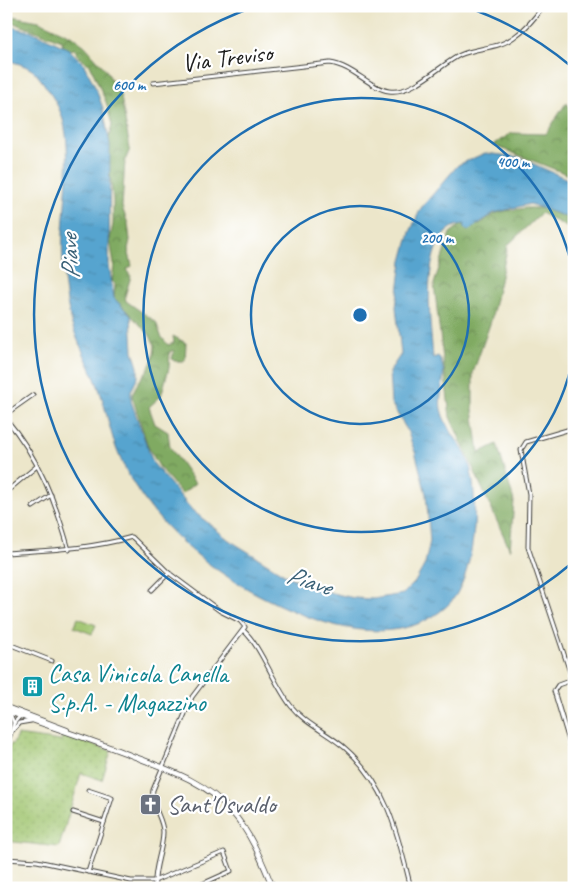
<svg xmlns="http://www.w3.org/2000/svg" width="580" height="894" viewBox="0 0 580 894" font-family="Caveat,sans-serif">
  <style>
    .grass { fill: #a0c56f; stroke: #5e7046 }
    .forest { fill: url(#forest-crowns); stroke: #4e633f }
    .park { fill: url(#park-dots); stroke: #5e7046 }
    .water { fill: url(#water-ripples); stroke: #396076 }
    .lines { fill: none; stroke-linecap: round; stroke-linejoin: round }
    .street-casing { stroke: #3b3a36; stroke-width: 5 }
    .secondary-casing { stroke: #3b3a36; stroke-width: 6 }
    .street { stroke: #fff; stroke-width: 3 }
    .secondary { stroke: #fff; stroke-width: 4.5 }
    .ring { fill: none; stroke: #1f6fb2; stroke-width: 2.5 }
    .labels { text-anchor: middle; stroke-width: 4.5; stroke-linejoin: round; paint-order: stroke }
    .street-label { font-size: 25px; fill: #1c1c1c; stroke: #fff }
    .culture-label { font-size: 25px; fill: #0d838f; stroke: #fff; text-anchor: start }
    .worship-label { font-size: 25px; fill: #5b616d; stroke: #fff; text-anchor: start }
    .water-label { font-size: 26px; font-style: italic; fill: #396076; stroke: #fff }
    .centre { fill: #1f6fb2; stroke: #fff; stroke-width: 2.5 }
    .ring-label { font-size: 15px; text-anchor: middle; font-weight: bold; fill: #1f6fb2; stroke: #fff; stroke-width: 4.5; stroke-linejoin: round; paint-order: stroke }
  </style>
  <defs>
    <pattern id="forest-crowns" width="20" height="18" patternUnits="userSpaceOnUse" patternTransform="scale(1.25)"><rect width="20" height="18" fill="#80aa62"/><path d="M2 6a3 3 0 1 1 6 0M12 15a3 3 0 1 1 6 0" fill="none" stroke="#688a50"/></pattern>
    <pattern id="park-dots" width="8" height="8" patternUnits="userSpaceOnUse" patternTransform="scale(1.25)"><rect width="8" height="8" fill="#a0c56f"/><path d="M2 2h.1M6 6h.1" fill="none" stroke="#89a960" stroke-width="1.8" stroke-linecap="round"/></pattern>
    <pattern id="water-ripples" width="26" height="14" patternUnits="userSpaceOnUse" patternTransform="scale(1.25)"><rect width="26" height="14" fill="#56a4cf"/><path d="M2 4q2-2 4 0t4 0M15 11q2-2 4 0t4 0" fill="none" stroke="#4685a7"/></pattern>
  </defs>
  <rect width="100%" height="100%" fill="#fff"/>
  <filter id="ink" filterUnits="userSpaceOnUse"><feTurbulence type="fractalNoise" baseFrequency=".02" numOctaves="2"/><feDisplacementMap in="SourceGraphic" scale="10" xChannelSelector="R" yChannelSelector="G"/><feConvolveMatrix kernelMatrix="1 2 1 2 8 2 1 2 1" color-interpolation-filters="sRGB"/></filter>
  <filter id="wash" filterUnits="userSpaceOnUse"><feTurbulence type="fractalNoise" baseFrequency=".0096" numOctaves="4" result="noise"/><feDisplacementMap in="SourceGraphic" scale="20" xChannelSelector="R" yChannelSelector="G"/><feGaussianBlur stdDeviation="1.12" result="paint"/><feColorMatrix in="noise" values="0 0 0 0 0 0 0 0 0 0 0 0 0 0 0 0 0 1.4 0 .05"/><feComposite in="paint" operator="in"/></filter>
  <g filter="url(#wash)">
    <rect width="100%" height="100%" fill="#ece6ca"/>
    <!-- grass -->
    <polygon class="grass" points="78,618 96,625 92,634 74,627"/>
    <!-- forest -->
    <g class="forest">
      <path d="M6,15l33,6 34,16 12,9 21,24 15,27 9,52 -5,12 -3,46 6,17 2,16 -2,9 4,17 -6,4 5,6 -6,20 1,5 30,21 5,14 7,9 6,-2 -1,-7 13,7 -1,18h-11l-2,-2 2,-8h-4l-1,17 -8,28 -12,11 6,17 13,8 2,15 25,36 -13,11 -22,-26 -12,-21 -16,-51c6,-21 22,-24 23,-51l-6,-11 -35,-36 1,-14 -3,-3 2,-16 -4,-26 3,-15v-23l-6,-55 5,-21 -6,-23 -16,-37 -11,-8 -4,-8 -11,2 -2,-10 -48,-18 -8,-1z"/>
      <polygon points="566,103 574,110 572,126 574,128 574,177 493,145 512,133 546,134"/>
      <path d="M525,208h18l31,12v11l-33,-18 -33,32 -17,76 -18,52v36l6,44 18,-9 17,57 -4,49 -60,-133 -16,-133 16,-51 12,-9c23,5 21,-7 38,-12 8,-2 17,-2 25,-4z"/>
    </g>
    <!-- park -->
    <polygon class="park" points="63,733 111,751 102,780 81,773 59,847 6,841 6,756 11,744 13,744 17,735 61,741"/>
    <!-- water -->
    <path class="water" d="M6,26l25,5 38,18 14,14 11,21 9,24 7,37 -1,120 5,33 17,18 2,35 5,16v10l-7,14v10l22,62 39,47 37,30 60,37 43,16 22,5 19,1 30,-5 12,-12 10,-18 5,-23 -4,-47 -10,-39 -9,-25 -16,-27 -2,-31 12,-18 -5,-47 6,-46 8,-29 11,-24 37,-43 27,-12 33,4 56,25v38l-44,-16 -36,9 -26,18 -4,-3 1,-4c-49,3 -34,103 -32,134l5,-2c12,17 0,35 3,53 4,20 22,35 28,54 11,35 7,117 -22,143 -38,34 -91,28 -136,12 -77,-28 -155,-81 -190,-158 -11,-24 -14,-50 -23,-74 -8,-21 -19,-40 -26,-61 -5,-19 -8,-41 -9,-60 -4,-44 14,-114 -3,-154 -4,-10 -20,-35 -28,-41 -7,-5 -18,-8 -26,-10z"/>
  </g>
  <g filter="url(#ink)">
    <g class="lines">
      <defs>
        <g id="street">
          <path d="M153,83l177,-20c23,3 41,26 59,28 23,4 51,-26 71,-36 17,-8 39,-6 54,-18 12,-8 21,-19 29,-31"/>
          <polyline points="6,414 33,395"/>
          <path d="M6,419c32,37 50,84 63,131"/>
          <polyline points="574,428 526,442 521,450 529,494 528,547 571,675 569,681 558,685 554,691 570,744 574,764"/>
          <polyline points="6,492 37,466"/>
          <polyline points="33,507 51,495"/>
          <path d="M6,553c43,-3 84,-4 126,-16l37,36 51,38 20,10 5,6 -53,70 -39,93c-3,15 10,28 10,42 0,19 -10,36 -8,56"/>
          <polyline points="152,590 169,573"/>
          <path d="M244,631c16,14 31,55 47,75 14,18 37,27 54,42 43,37 53,88 66,140"/>
          <polyline points="6,643 52,661"/>
          <polyline points="7,713 11,716 14,723"/>
          <polyline points="13,730 19,723 31,721"/>
          <polyline points="6,748 14,723 21,715"/>
          <polyline points="88,790 112,798 88,872"/>
          <polyline points="73,812 104,822"/>
          <polyline points="6,859 37,861 131,881 154,881 224,852 231,871 193,888"/>
          <polyline points="253,888 261,884 264,888"/>
        </g>
        <g id="secondary">
          <polyline points="6,707 67,730"/>
          <path d="M6,711c40,14 80,27 119,42 38,15 78,26 106,58 20,22 31,50 42,77"/>
        </g>
      </defs>
      <!-- street casing -->
      <use href="#street" class="street-casing"/>
      <!-- secondary casing -->
      <use href="#secondary" class="secondary-casing"/>
      <!-- street -->
      <use href="#street" class="street"/>
      <!-- secondary -->
      <use href="#secondary" class="secondary"/>
    </g>
  </g>
  <!-- distance rings -->
  <g class="ring">
    <circle cx="360" cy="315" r="109"/>
    <path d="M574 353A217 217 0 1 1 574 277"/>
    <path d="M572 563A326 326 0 1 1 254 7M466 7A326 326 0 0 1 572 67"/>
  </g>
  <!-- icons -->
  <defs>
    <symbol id="building-square" viewBox="-11 -11 22 22"><rect x="-9" y="-9" width="18" height="18" rx="4" fill="#0f9aa8" stroke="#fff"/><path d="M-4-6H4V6H1V3H-1V6H-4ZM-2.5-4.3h1.7v1.8h-1.7ZM.8-4.3h1.7v1.8H.8ZM-2.5-1h1.7V.8h-1.7ZM.8-1h1.7V.8H.8Z" fill="#fff"/></symbol>
    <symbol id="church-square" viewBox="-11 -11 22 22"><rect x="-9" y="-9" width="18" height="18" rx="4" fill="#6b7280" stroke="#fff"/><path d="M-1.2-6h2.4v3.5h3.3v2.4h-3.3V6h-2.4V-.1h-3.3v-2.4h3.3Z" fill="#fff"/></symbol>
  </defs>
  <g fill-rule="evenodd">
    <use href="#building-square" x="20" y="674" width="25" height="25"/>
    <use href="#church-square" x="138" y="792" width="25" height="25"/>
  </g>
  <g class="labels">
    <!-- street labels -->
    <g class="street-label">
      <text transform="translate(227 57) rotate(-7)" y="9">Via Treviso</text>
    </g>
    <!-- culture labels -->
    <g class="culture-label">
      <text x="48" y="682">Casa Vinicola Canella<tspan x="48" dy="29">S.p.A. - Magazzino</tspan></text>
    </g>
    <!-- worship labels -->
    <g class="worship-label">
      <text x="167" y="813">Sant'Osvaldo</text>
    </g>
    <!-- water labels -->
    <g class="water-label">
      <text transform="translate(69 257) rotate(-93)" y="9">Piave</text>
      <text transform="translate(309 580) rotate(18)" y="9">Piave</text>
    </g>
  </g>
  <circle cx="360" cy="315" r="8" class="centre"/>
  <g class="ring-label">
    <text x="129" y="90">600 m</text>
    <text x="513" y="167">400 m</text>
    <text x="437" y="243">200 m</text>
  </g>
  <!-- margin -->
  <rect width="580" height="894" fill="none" stroke="#fff" stroke-width="25"/>
</svg>
